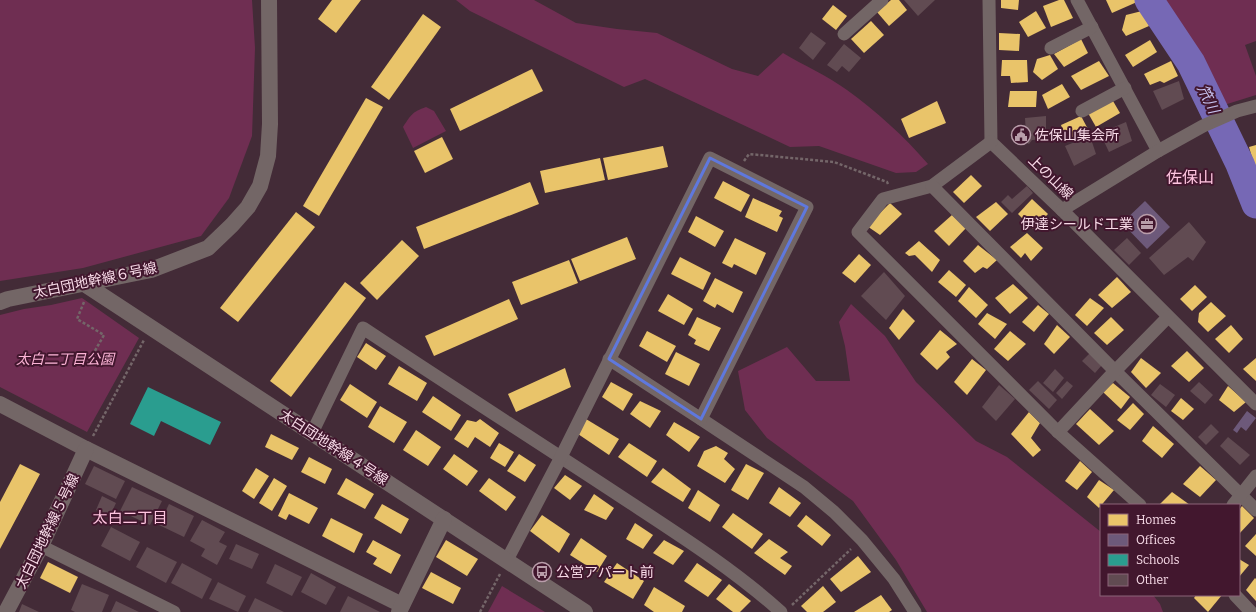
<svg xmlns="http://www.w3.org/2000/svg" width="1256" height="612" viewBox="0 0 1256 612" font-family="Bitter,'Noto Sans JP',serif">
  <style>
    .green { fill: #6f2e52 }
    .homes { fill: #e9c46a }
    .offices { fill: #6d597a }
    .schools { fill: #2a9d8f }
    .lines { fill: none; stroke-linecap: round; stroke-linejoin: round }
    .river { stroke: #7668b5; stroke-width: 29 }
    .building { fill: #614b52 }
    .path { stroke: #746669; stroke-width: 2.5; stroke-dasharray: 3 2; stroke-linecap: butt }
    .minor { stroke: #736666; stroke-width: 13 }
    .tertiary { stroke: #736666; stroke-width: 16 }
    .marked { fill: none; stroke: #5f78dd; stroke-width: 3; stroke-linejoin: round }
    .labels { text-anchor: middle; stroke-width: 4; stroke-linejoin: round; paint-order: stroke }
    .poi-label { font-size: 14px; fill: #f8dbe8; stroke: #42172e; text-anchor: start }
    .street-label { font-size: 14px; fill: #f8dbe8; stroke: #42172e }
    .park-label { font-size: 14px; font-style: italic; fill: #fcb4d6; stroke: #42172e }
    .water-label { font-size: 15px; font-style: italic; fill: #c7c3f0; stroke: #42172e }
    .neighbourhood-label { font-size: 15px; fill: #ffc5e0; stroke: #42172e }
    .quarter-label { font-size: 16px; fill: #ffc5e0; stroke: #42172e }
  </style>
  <rect width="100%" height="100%" fill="#432b37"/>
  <!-- green -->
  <g class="green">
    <polygon points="0,0 252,0 255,48 252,136 229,198 201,236 83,268 0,281"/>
    <path d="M456,0h78l42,23 41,6 40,4 75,36 26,7 25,-23c20,12 45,23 64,37 29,21 57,46 81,74l-12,8 -20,1 -77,-27 -29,1 -145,-68 -21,8 -154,-76z"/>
    <polygon points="1159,0 1256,0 1256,41 1245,45 1256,76 1256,95 1224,105 1179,29"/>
    <path d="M426,107l8,4 12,20 -33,17 -10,-21c8,-12 9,-15 23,-20z"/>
    <polygon points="82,298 139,338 87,432 0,387 0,315 24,309 51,305"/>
    <polygon points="851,304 885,336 916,382 976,441 1007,457 1101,532 1101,595 1153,595 1160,604 1163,612 927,612 896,560 853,501 767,438 745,410 738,371 787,347 816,381 850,381 845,346 839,322"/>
    <polygon points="502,586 545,612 488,612"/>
  </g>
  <!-- homes -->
  <g class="homes">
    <polygon points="332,0 361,0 336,33 318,19"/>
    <polygon points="891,0 899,0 907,10 889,26 877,12"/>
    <polygon points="1001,0 1019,0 1018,10 1001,8"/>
    <polygon points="1059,0 1064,0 1073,18 1051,27 1043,6"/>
    <polygon points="1106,0 1136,0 1137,2 1112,13"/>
    <polygon points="833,5 847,16 836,30 822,19"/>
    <polygon points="1036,11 1046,28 1028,37 1019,22"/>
    <polygon points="1142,11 1149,26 1126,36 1122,30 1126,15"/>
    <polygon points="423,14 441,27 389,100 371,87"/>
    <polygon points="871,21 884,35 864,53 851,39"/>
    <polygon points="999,33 1020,34 1019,51 999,50"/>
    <polygon points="1081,39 1088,53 1064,67 1054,54"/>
    <polygon points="1150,40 1157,52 1133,67 1125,55"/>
    <polygon points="1050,55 1058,69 1042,80 1033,72 1037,59"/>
    <polygon points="1002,60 1027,60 1028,82 1011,83 1010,76 1001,76"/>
    <polygon points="1099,61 1109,76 1081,90 1071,76"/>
    <polygon points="1171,61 1178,76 1164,83 1160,81 1150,85 1144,74"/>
    <polygon points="532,69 543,91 460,131 450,109"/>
    <polygon points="1062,84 1070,97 1048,109 1042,95"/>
    <polygon points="1010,91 1037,91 1036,107 1008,107"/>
    <polygon points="366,98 383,107 319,216 303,206"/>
    <polygon points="937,101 946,123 909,138 901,119"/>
    <polygon points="1113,101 1120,113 1096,127 1088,113"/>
    <polygon points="1081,116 1089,131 1067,141 1061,125"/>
    <polygon points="442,137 453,159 425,173 414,151"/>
    <polygon points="1256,145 1256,171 1249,147"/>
    <polygon points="663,146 668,167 608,180 603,158"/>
    <polygon points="600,158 605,180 545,193 540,171"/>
    <polygon points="971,175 982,186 964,203 953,192"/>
    <polygon points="723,181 750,195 741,212 714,198"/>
    <polygon points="530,182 539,204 424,249 416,227"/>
    <polygon points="753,198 782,211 779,216 783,218 777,232 745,217"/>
    <polygon points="1032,199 1048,214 1033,229 1018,214"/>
    <polygon points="996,202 1008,214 990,231 976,217"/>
    <polygon points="890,203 902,214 880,235 867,226"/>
    <polygon points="296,212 315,227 238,322 220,308"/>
    <polygon points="952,215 966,228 949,246 934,231"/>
    <polygon points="696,216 724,231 715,247 688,232"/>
    <polygon points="1027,233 1043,248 1031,261 1025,253 1021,258 1010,247"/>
    <polygon points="627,237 636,259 580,281 571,259"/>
    <polygon points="735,238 766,253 756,275 734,264 732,268 722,263"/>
    <polygon points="402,240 419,256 377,300 360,283"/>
    <polygon points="919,241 940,260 932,272 915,255 909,256 905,253"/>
    <polygon points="978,245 997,260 987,269 983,267 975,273 963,261"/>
    <polygon points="859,254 871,265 855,283 842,273"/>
    <polygon points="680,257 711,273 703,290 671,274"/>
    <polygon points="569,260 578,283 521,305 512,282"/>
    <polygon points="949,270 966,285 956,297 938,282"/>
    <polygon points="1117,277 1131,292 1112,308 1098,295"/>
    <polygon points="715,278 743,292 733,313 717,304 715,308 703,301"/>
    <polygon points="345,282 366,298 291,397 270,381"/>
    <polygon points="1013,284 1028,298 1010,314 995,298"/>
    <polygon points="1195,285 1207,297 1192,311 1180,299"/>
    <polygon points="969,287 988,305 976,318 958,301"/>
    <polygon points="668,294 693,309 684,325 658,311"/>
    <polygon points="1090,298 1104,308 1087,326 1075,315"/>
    <polygon points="509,299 518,319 434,356 425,336"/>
    <polygon points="1211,302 1226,316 1208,332 1198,322 1199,313"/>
    <polygon points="1038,305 1049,314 1034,332 1022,322"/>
    <polygon points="903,309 915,321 899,340 889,328"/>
    <polygon points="987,313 1007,324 995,339 978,324"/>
    <polygon points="697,317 721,328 709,351 694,344 696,340 688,335"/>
    <polygon points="1111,317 1124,330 1107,345 1094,333"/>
    <polygon points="1057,325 1070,337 1054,354 1044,344"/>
    <polygon points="1231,325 1243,339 1229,353 1215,339"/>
    <polygon points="940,330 957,344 946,352 950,357 937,370 920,354"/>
    <polygon points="647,331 676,346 667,362 639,346"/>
    <polygon points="1010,331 1026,344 1008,361 994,349"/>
    <polygon points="366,343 386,356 376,370 357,357"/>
    <polygon points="1187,351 1204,368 1189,382 1171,366"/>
    <polygon points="676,352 700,364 689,386 665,374"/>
    <polygon points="1141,358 1161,373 1146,388 1131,372"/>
    <polygon points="1256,358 1256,381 1243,369"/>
    <polygon points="972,359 986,370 967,395 954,382"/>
    <polygon points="399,366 427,383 417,401 388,384"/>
    <polygon points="565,368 571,387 516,412 508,394"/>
    <polygon points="611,382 633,394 623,411 602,397"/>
    <polygon points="1113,383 1130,397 1121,409 1103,392"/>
    <polygon points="350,384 377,402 367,418 340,400"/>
    <polygon points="1228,386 1246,402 1234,412 1219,400"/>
    <polygon points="433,396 461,415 451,431 422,412"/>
    <polygon points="1181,398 1194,409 1183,420 1171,411"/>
    <polygon points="640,401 661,411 650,428 630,414"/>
    <polygon points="1133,403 1144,414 1130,430 1117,420"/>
    <polygon points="380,406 407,422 394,443 368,427"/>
    <polygon points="1090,409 1114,431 1099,445 1076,424"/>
    <polygon points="1029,412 1040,423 1031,438 1041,450 1033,457 1011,434"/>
    <polygon points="480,419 499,433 490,447 475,437 468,448 454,439 467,420 476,422"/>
    <polygon points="586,419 619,439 609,455 578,434"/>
    <polygon points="674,422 700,437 689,452 666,435"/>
    <polygon points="1153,426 1174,444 1162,458 1142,441"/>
    <polygon points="416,430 441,447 428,466 403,450"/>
    <polygon points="271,434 299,448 292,460 265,447"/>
    <polygon points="499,443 514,452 505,467 490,458"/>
    <polygon points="629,443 657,461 647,477 618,457"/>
    <polygon points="716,446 728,453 724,459 735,469 725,483 697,466 704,451"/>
    <polygon points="454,454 478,471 467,486 443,469"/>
    <polygon points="519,454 536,465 525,482 507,471"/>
    <polygon points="309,457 332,469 325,484 301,472"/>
    <polygon points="1080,461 1092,472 1077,490 1065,481"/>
    <polygon points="20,464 40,474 0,549 0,502"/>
    <polygon points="746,464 764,473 748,500 731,490"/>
    <polygon points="1200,466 1216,480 1200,497 1183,484"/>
    <polygon points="256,468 269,476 254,499 242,491"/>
    <polygon points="663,468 691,489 683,502 651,482"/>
    <polygon points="565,475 582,486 570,500 554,488"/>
    <polygon points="274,478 287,486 272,511 259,503"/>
    <polygon points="346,478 374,494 365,509 337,494"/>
    <polygon points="489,478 516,497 506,511 479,491"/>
    <polygon points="1099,480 1114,490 1099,508 1087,497"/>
    <polygon points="779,487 801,503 790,517 769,503"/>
    <polygon points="698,490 720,505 710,522 688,508"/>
    <polygon points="1172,492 1190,505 1162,505 1160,504"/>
    <polygon points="289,493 318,508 309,524 289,514 286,520 278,516"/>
    <polygon points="594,494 614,508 606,520 584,510"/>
    <polygon points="382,504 409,519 401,534 374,518"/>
    <polygon points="1242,506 1254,518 1239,534 1239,510"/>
    <polygon points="733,513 763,534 752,549 722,527"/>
    <polygon points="542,515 570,534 559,553 530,531"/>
    <polygon points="806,515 831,535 822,546 797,526"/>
    <polygon points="331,518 363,534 354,553 322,536"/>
    <polygon points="635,523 653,535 643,549 626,539"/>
    <polygon points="1256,534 1256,556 1245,546"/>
    <polygon points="581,538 607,556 597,572 570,555"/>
    <polygon points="769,539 788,552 780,558 792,566 785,575 754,553"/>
    <polygon points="373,540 401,555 391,574 373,564 377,558 366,552"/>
    <polygon points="446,540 478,559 467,576 436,557"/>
    <polygon points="664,540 684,551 673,565 653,553"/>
    <polygon points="858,556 871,572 841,592 830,579"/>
    <polygon points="1239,559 1249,565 1239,577"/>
    <polygon points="48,562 78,577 70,593 40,578"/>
    <polygon points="617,563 644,581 633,599 604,582"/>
    <polygon points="697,563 722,580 708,597 684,581"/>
    <polygon points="431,572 461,588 453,604 422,588"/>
    <polygon points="1255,578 1256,579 1256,601 1246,590"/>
    <polygon points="729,584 751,601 740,612 733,612 716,599"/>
    <polygon points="823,586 836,602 823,612 807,612 801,606"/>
    <polygon points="654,587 685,606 682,612 654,612 644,605"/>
    <polygon points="881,595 892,610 889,612 854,612"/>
    <polygon points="1196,595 1222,595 1208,612 1194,598"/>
  </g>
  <!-- offices -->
  <g class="offices">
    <polygon points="1145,201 1170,227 1147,249 1122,223"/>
    <polygon points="1247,411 1256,418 1246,431 1241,427 1237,433 1233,430"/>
  </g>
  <!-- schools -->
  <polygon class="schools" points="148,387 221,422 210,445 161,421 154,436 130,424"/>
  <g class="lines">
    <!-- river -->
    <polyline class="river" points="1149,0 1191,63 1240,164 1256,204"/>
  </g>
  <!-- building -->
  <g class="building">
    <polygon points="904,0 935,0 918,16"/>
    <polygon points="811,32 826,43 813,60 799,48"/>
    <polygon points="844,44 861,58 849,72 842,66 837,72 827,65"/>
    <polygon points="1179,81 1184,99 1162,110 1153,91"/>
    <polygon points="1046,116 1046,139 1032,140 1029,144 1021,140 1026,134 1025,118"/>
    <polygon points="1126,122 1132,141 1109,152 1100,133"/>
    <polygon points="1090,136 1096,154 1074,166 1065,146"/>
    <polygon points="1027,186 1033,193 1012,213 1001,202 1008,195 1012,199"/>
    <polygon points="1189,222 1206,242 1193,261 1188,257 1164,275 1149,258"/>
    <polygon points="1127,238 1141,253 1129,265 1114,250"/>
    <polygon points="884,272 905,296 886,320 861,296"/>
    <polygon points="1091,352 1102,365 1095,373 1082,361"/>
    <polygon points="1055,369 1064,378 1053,392 1043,383"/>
    <polygon points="1038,381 1057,400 1049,409 1029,390"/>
    <polygon points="1067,381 1073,386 1062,399 1056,393"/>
    <polygon points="1199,382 1213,395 1205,404 1190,391"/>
    <polygon points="1160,384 1175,395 1166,407 1151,395"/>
    <polygon points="999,385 1015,399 996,421 982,407"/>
    <polygon points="1211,424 1219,432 1206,445 1198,437"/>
    <polygon points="1228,437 1250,455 1240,465 1220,446"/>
    <polygon points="94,466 125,481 116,499 85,484"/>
    <polygon points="132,487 162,501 150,525 120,511"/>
    <polygon points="102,496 116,503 110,516 96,510"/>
    <polygon points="169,504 194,516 184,537 159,525"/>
    <polygon points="202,520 225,532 219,542 227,546 217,565 201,556 205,549 190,541"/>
    <polygon points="111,527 140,542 130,561 101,546"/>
    <polygon points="236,544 259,554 252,569 229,559"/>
    <polygon points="147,547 177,562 166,583 136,567"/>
    <polygon points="182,563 212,579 202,599 171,583"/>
    <polygon points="275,564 302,577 292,596 266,583"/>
    <polygon points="311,573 336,587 326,605 301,592"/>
    <polygon points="218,582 246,596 238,612 209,599"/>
    <polygon points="82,584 109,595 102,612 75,612 71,610"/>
    <polygon points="348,596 380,612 340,612"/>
    <polygon points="255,598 284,612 248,612"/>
    <polygon points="116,601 139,612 111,612"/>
    <polygon points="22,604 39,612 19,612"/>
  </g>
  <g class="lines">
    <!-- path -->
    <g class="path">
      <polyline points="744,161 749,154 834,162 887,182 888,184"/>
      <polyline points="84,302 77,319 104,335 88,363"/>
      <polyline points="93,436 144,340"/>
      <polyline points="792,605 851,549"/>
      <polyline points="480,612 500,574"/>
    </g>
    <!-- minor -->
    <g class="minor">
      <polyline points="989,0 991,142 1062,210 1256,404"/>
      <polyline points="1077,0 1158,151"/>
      <polyline points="844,34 882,0"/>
      <polyline points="1051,48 1092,27"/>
      <polyline points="1082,111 1125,88"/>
      <polyline points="991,142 932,186 883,199 858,232 1058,432 1140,505"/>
      <polyline points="932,186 1115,371 1256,510"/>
      <polyline points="1062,210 1158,151 1203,126 1237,111 1256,106"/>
      <polyline points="609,359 701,419 804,487 834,512 862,540 894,579 915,612"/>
      <polyline points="1058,432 1115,371 1168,317"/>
      <path d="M312,433l51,-105c84,56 169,110 254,166 56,37 114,73 164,118"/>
      <polyline points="1233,505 1256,476"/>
      <polyline points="41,546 174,612"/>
      <polyline points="507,560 561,457 710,158 807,207 701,419"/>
      <polyline points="1235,595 1251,612"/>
    </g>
    <!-- tertiary -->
    <g class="tertiary">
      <polyline points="83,283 585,612"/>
      <polyline points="0,302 8,299 151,270 208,248 232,225 248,207 260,186 268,156 270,124 269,0"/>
      <polyline points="0,404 86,449 402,605"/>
      <polyline points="6,612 41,546 86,449"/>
      <polyline points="399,612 444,519"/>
    </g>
  </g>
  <!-- marked area -->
  <path class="marked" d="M710,158l97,49 -106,212 -92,-60z"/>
  <!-- icons -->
  <defs>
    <symbol id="civic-ring" viewBox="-11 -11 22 22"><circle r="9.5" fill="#42172e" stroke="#b99daa" stroke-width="1.5"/><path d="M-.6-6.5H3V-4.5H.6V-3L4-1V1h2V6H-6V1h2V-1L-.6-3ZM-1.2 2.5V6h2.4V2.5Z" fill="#b99daa"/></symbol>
    <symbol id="office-ring" viewBox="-11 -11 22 22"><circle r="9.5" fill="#42172e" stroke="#b99daa" stroke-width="1.5"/><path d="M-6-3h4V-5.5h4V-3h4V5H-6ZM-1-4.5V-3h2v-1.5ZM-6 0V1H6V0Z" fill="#b99daa"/></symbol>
    <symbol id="bus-ring" viewBox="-11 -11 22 22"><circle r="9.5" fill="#42172e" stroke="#b99daa" stroke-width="1.5"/><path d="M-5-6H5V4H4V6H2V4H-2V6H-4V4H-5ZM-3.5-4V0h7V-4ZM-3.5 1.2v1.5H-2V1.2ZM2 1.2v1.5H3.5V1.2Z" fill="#b99daa"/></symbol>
  </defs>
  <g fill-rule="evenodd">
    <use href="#civic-ring" x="1010" y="124" width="22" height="22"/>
    <use href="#office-ring" x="1136" y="213" width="22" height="22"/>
    <use href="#bus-ring" x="531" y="561" width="22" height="22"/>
  </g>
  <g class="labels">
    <!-- poi labels -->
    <g class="poi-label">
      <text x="1035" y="140">佐保山集会所</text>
      <text x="1133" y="229" text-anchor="end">伊達シールド工業</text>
      <text x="556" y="577">公営アパート前</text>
    </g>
    <!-- street labels -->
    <g class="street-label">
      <text transform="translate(1051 177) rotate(44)" y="5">上の山線</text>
      <text transform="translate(95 280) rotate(-12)" y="5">太白団地幹線６号線</text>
      <text transform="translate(334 447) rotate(33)" y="5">太白団地幹線４号線</text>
      <text transform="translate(47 531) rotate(-64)" y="5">太白団地幹線５号線</text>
    </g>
    <!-- park labels -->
    <g class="park-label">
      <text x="65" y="364">太白二丁目公園</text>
    </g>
    <!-- water labels -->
    <g class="water-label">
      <text transform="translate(1208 99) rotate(64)" y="5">笊川</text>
    </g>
    <!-- neighbourhood labels -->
    <g class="neighbourhood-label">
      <text x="130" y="523">太白二丁目</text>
    </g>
    <!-- quarter labels -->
    <g class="quarter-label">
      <text x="1190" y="183">佐保山</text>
    </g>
  </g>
  <!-- legend -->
  <rect x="1100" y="504" width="140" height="92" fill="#42172e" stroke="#8b6578"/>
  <rect x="1108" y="514" width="20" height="12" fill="#e9c46a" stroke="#8b6578"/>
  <text x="1136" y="524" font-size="12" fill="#f8dbe8">Homes</text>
  <rect x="1108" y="534" width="20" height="12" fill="#6d597a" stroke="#8b6578"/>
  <text x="1136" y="544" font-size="12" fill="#f8dbe8">Offices</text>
  <rect x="1108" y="554" width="20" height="12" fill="#2a9d8f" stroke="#8b6578"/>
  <text x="1136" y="564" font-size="12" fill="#f8dbe8">Schools</text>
  <rect x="1108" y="574" width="20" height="12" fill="#614b52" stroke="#8b6578"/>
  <text x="1136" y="584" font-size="12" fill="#f8dbe8">Other</text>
</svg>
